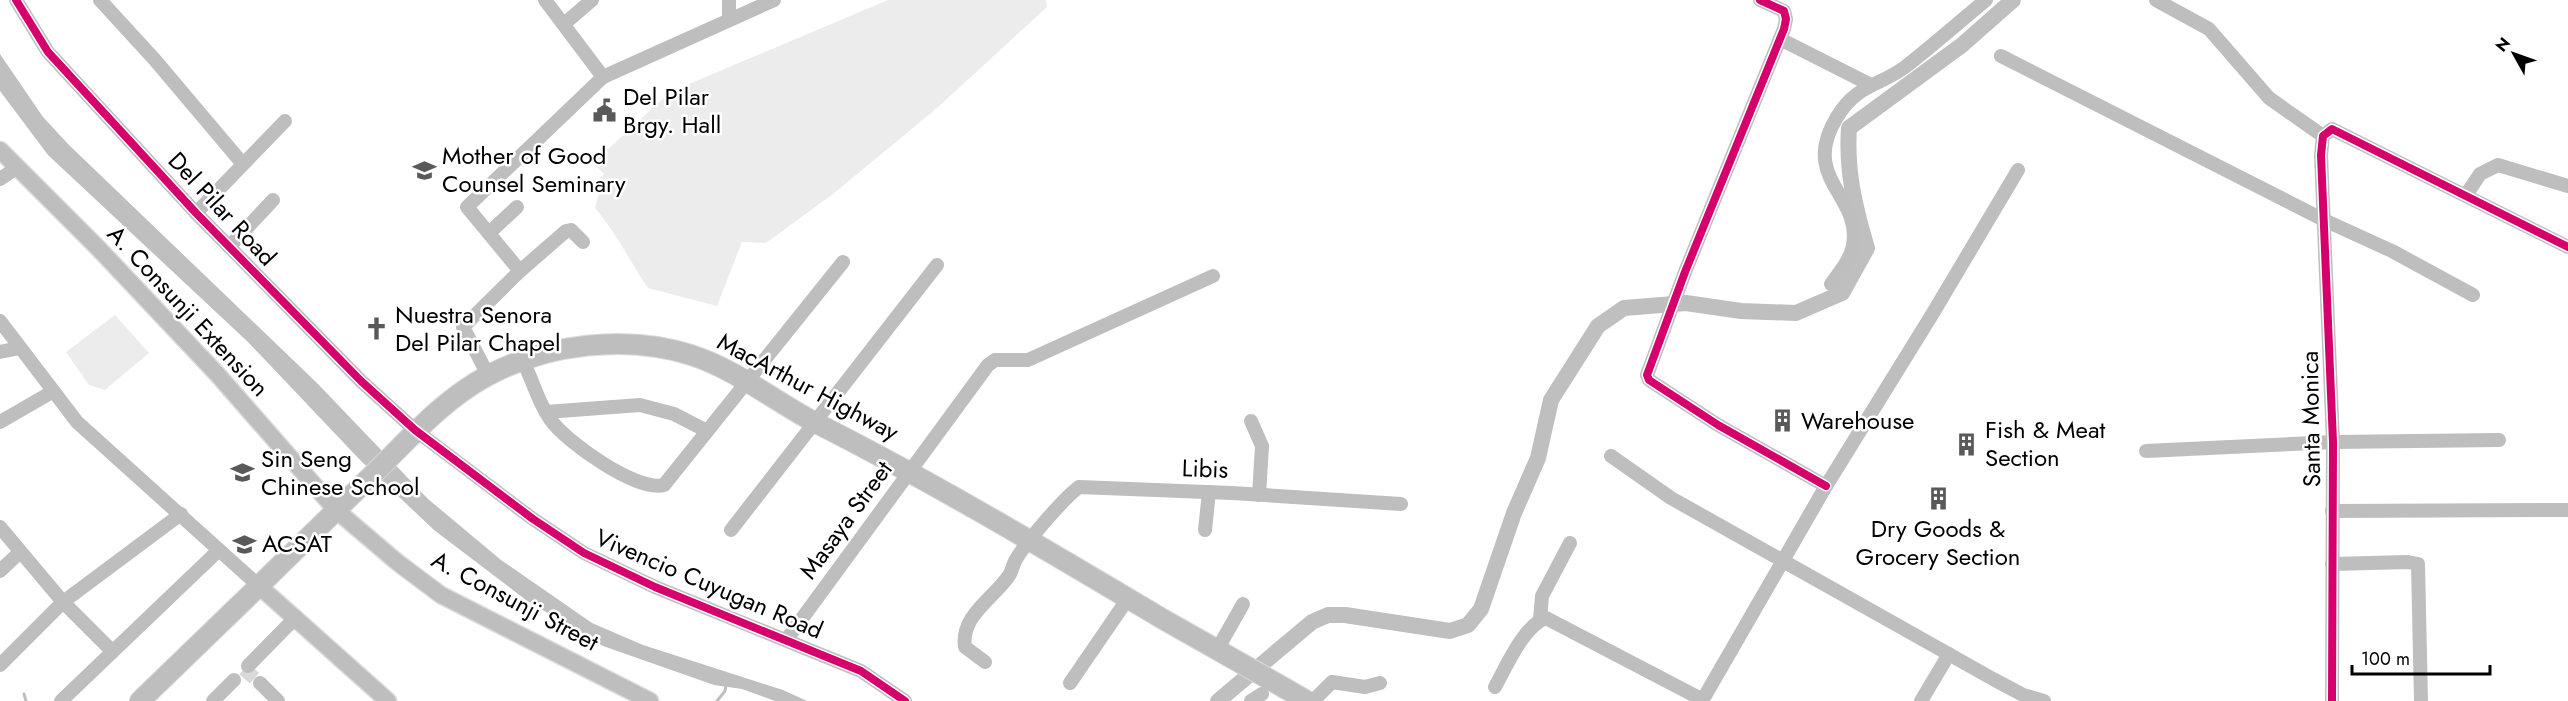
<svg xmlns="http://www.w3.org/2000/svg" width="2568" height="701" viewBox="0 0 2568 701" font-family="Jost,sans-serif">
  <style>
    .green { fill: #ececec }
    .water { fill: #bfbfbf }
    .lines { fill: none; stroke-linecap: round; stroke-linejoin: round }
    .stream { stroke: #bfbfbf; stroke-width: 3 }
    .river { stroke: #bfbfbf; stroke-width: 16 }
    .minor-tunnel { stroke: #d9d9d9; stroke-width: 14; stroke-dasharray: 14 7; stroke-linecap: butt }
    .major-casing { stroke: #dbdbdb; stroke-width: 19 }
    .highway-casing { stroke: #dbdbdb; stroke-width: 22 }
    .minor { stroke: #bebebe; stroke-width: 14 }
    .major { stroke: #bebebe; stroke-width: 16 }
    .highway { stroke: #bebebe; stroke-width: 20 }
    .cycleway-casing { stroke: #fff; stroke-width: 11 }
    .cycleway { stroke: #d6006c; stroke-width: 8 }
    .labels { text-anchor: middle; stroke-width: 5; stroke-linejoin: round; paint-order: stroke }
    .poi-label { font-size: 24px; fill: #000; stroke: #fff; text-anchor: start }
    .street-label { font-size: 24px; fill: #000; stroke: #fff }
  </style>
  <rect width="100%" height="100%" fill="#fff"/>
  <!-- green -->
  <g class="green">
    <path d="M888,0h158l1,7 -110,101 -104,86 -67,49 -24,-1 -25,64 -69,-18c-19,-28 -31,-54 -53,-80l4,-15 -4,-10 9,-9 -11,-11 77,-71z"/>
    <polygon points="115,315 149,353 105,390 89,385 66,352"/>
  </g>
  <!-- water -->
  <polygon class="water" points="0,54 43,117 69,145 318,384 428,499 501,560 592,623 643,645 783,690 807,701 775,701 742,689 714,685 603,646 526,600 434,530 361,461 248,342 48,155 0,91"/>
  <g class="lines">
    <!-- stream -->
    <g class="stream">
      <polyline points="24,694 26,701"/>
      <polyline points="717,701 725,691 726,685"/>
    </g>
    <!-- river -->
    <path class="river" d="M1218,701l94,-79 16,-7h17l105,16 18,-6 13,-16 33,-96 24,-55 13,-58 47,-74 26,-18 62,-5 55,8 55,2 46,-20 25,-45c-12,-40 -21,-77 -18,-120l113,-83 51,-45"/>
    <!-- minor-tunnel -->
    <polyline class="minor-tunnel" points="244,669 260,683"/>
    <defs>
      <g id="major">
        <polyline points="0,150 99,249 218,375 336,510 397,562 441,595 650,701"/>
        <polyline points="259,586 388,701"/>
      </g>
      <path id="highway" d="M140,701c76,-73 151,-146 226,-220 39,-37 73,-79 121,-105 59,-32 140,-42 204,-21 47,15 85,48 129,70 118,60 228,126 341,193 49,28 98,55 146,83"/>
    </defs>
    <!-- major casing -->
    <use href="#major" class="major-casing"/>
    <!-- highway casing -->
    <use href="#highway" class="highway-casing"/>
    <!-- minor -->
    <g class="minor">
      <polyline points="16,0 48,52 196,213 361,381 415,430 533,519 584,553 655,587 861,671 905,701"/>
      <polyline points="100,0 155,60 242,163"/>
      <polyline points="545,0 603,77"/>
      <polyline points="1760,0 1784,11 1786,19 1784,29 1685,272 1647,375 1649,380 1718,425 1826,486"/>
      <polyline points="2156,0 2209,29 2269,98 2323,136"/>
      <polyline points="729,19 729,0"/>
      <polyline points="564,24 592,0"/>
      <polyline points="1780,39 1871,85"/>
      <polyline points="2001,56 2324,220 2392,251 2473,295"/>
      <polyline points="0,179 15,169"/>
      <polyline points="2466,195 2480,174 2498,165 2568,186"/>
      <polyline points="196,213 285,121"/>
      <polyline points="489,233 517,207"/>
      <polyline points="229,247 273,200"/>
      <polyline points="520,271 566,231 571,230 583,242"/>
      <path d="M1831,284c8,-11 20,-25 22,-39 9,-50 -54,-66 -16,-128 20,-33 41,-30 68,-50 27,-21 54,-45 81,-67"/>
      <polyline points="0,321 77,422 259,586"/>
      <polyline points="0,352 20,348"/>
      <path d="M522,360c11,19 15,41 28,59 15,22 86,73 114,66l179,-223"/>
      <polyline points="488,375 463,327 520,271 467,207 603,77 774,0"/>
      <polyline points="546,412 640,405 674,414 707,431"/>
      <polyline points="1251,421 1262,446 1259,495"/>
      <polyline points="0,422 52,392"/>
      <polyline points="2146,451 2333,442 2499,440"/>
      <polyline points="1611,456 1671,498 1993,679 2023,695 2044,701"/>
      <polyline points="2332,511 2568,510"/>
      <polyline points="0,527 63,602 112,651"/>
      <polyline points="731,530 937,265"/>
      <polyline points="1205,530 1209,492"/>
      <polyline points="2332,564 2408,562 2418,564 2421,701"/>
      <polyline points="0,571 20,552"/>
      <polyline points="1540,620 1542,596 1570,543"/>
      <polyline points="787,639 988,365 995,360 1028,360 1213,276"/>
      <polyline points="1217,650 1243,604"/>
      <path d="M985,662l-20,-15c-5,-32 31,-50 45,-73 2,-4 3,-9 5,-13 10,-18 48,-62 64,-74l153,6 169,11"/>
      <polyline points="0,665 63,602 181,514"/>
      <polyline points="248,666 296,617"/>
      <polyline points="260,683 278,701"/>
      <polyline points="1070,683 1129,597"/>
      <path d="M1495,687c11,-20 29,-62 51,-69l157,82"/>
      <polyline points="61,701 219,550"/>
      <polyline points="213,701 234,680"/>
      <polyline points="1251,701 1262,694"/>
      <polyline points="1313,701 1332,682 1365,687 1380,683"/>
      <polyline points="1702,701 1826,486 1933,313 2018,170"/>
      <polyline points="1921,701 1949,654"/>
      <polyline points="2332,701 2333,442 2321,155 2323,136 2332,129 2568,247"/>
    </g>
    <!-- major -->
    <use href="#major" class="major"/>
    <!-- highway -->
    <use href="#highway" class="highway"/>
    <defs>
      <g id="cycleway">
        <polyline points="16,0 48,52 196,213 361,381 415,430 533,519 584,553 655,587 861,671 905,701"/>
        <polyline points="1760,0 1784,11 1786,19 1784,29 1685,272 1647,375 1649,380 1718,425 1826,486"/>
        <polyline points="2332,701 2333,442 2321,155 2323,136 2332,129 2568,247"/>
      </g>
    </defs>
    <!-- cycleway casing -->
    <use href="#cycleway" class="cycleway-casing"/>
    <!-- cycleway -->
    <use href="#cycleway" class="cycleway"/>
  </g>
  <!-- icons -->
  <defs>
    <symbol id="civic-bare" viewBox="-9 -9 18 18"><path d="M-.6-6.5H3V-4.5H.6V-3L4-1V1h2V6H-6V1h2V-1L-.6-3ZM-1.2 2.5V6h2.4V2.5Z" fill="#595959" stroke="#fff" stroke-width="2.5" paint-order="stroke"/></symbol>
    <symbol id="university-bare" viewBox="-9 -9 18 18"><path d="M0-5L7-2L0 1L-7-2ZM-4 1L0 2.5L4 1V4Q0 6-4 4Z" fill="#595959" stroke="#fff" stroke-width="2.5" paint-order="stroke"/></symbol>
    <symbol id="church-bare" viewBox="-9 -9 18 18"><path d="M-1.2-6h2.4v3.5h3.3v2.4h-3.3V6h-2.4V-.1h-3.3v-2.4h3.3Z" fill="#595959" stroke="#fff" stroke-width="2.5" paint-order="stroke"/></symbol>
    <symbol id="building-bare" viewBox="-9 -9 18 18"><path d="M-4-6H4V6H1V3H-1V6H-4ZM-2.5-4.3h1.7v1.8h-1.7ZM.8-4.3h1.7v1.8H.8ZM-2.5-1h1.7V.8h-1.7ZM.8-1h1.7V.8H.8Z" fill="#595959" stroke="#fff" stroke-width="2.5" paint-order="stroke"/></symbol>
    <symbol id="school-bare" viewBox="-9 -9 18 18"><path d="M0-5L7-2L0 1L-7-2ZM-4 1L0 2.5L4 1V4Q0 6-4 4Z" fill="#595959" stroke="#fff" stroke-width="2.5" paint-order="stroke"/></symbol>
  </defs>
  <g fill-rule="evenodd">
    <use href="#civic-bare" x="588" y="94" width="33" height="33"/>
    <use href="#university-bare" x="408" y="154" width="33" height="33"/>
    <use href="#church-bare" x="360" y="312" width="33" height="33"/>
    <use href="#building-bare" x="1766" y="404" width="33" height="33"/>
    <use href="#building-bare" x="1950" y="428" width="33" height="33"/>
    <use href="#school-bare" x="226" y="456" width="33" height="33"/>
    <use href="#building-bare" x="1922" y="482" width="33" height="33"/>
    <use href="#university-bare" x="228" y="528" width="33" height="33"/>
  </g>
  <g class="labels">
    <!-- poi labels -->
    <g class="poi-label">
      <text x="623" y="105">Del Pilar<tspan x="623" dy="28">Brgy. Hall</tspan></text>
      <text x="442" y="164">Mother of Good<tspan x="442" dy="28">Counsel Seminary</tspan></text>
      <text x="395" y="323">Nuestra Senora<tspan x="395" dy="28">Del Pilar Chapel</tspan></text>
      <text x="1801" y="429">Warehouse</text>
      <text x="1985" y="438">Fish &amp; Meat<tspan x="1985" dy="28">Section</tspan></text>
      <text x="261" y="467">Sin Seng<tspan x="261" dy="28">Chinese School</tspan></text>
      <text x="1938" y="537" text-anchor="middle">Dry Goods &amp;<tspan x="1938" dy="28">Grocery Section</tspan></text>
      <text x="262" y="552">ACSAT</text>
    </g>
    <!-- street labels -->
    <g class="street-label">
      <text transform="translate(222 209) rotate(47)" y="8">Del Pilar Road</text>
      <text transform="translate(188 311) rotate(47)" y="8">A. Consunji Extension</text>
      <text transform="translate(808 387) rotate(28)" y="8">MacArthur Highway</text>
      <text transform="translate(2311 419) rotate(-91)" y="8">Santa Monica</text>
      <text transform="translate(1205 469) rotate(2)" y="8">Libis</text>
      <text transform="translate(846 520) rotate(-54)" y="8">Masaya Street</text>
      <text transform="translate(709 584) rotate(23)" y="8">Vivencio Cuyugan Road</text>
      <text transform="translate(515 601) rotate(28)" y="8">A. Consunji Street</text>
    </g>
  </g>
  <!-- north arrow -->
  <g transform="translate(2514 54) rotate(310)" stroke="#ffffff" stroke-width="4.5" paint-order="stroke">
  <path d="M0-4.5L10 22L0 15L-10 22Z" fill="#000000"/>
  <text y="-9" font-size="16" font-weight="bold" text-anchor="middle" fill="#000000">N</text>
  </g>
  <!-- scale -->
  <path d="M2352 665v9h138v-9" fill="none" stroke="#000000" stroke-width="3"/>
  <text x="2361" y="665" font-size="18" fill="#000000" stroke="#ffffff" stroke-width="4.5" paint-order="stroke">100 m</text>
</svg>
